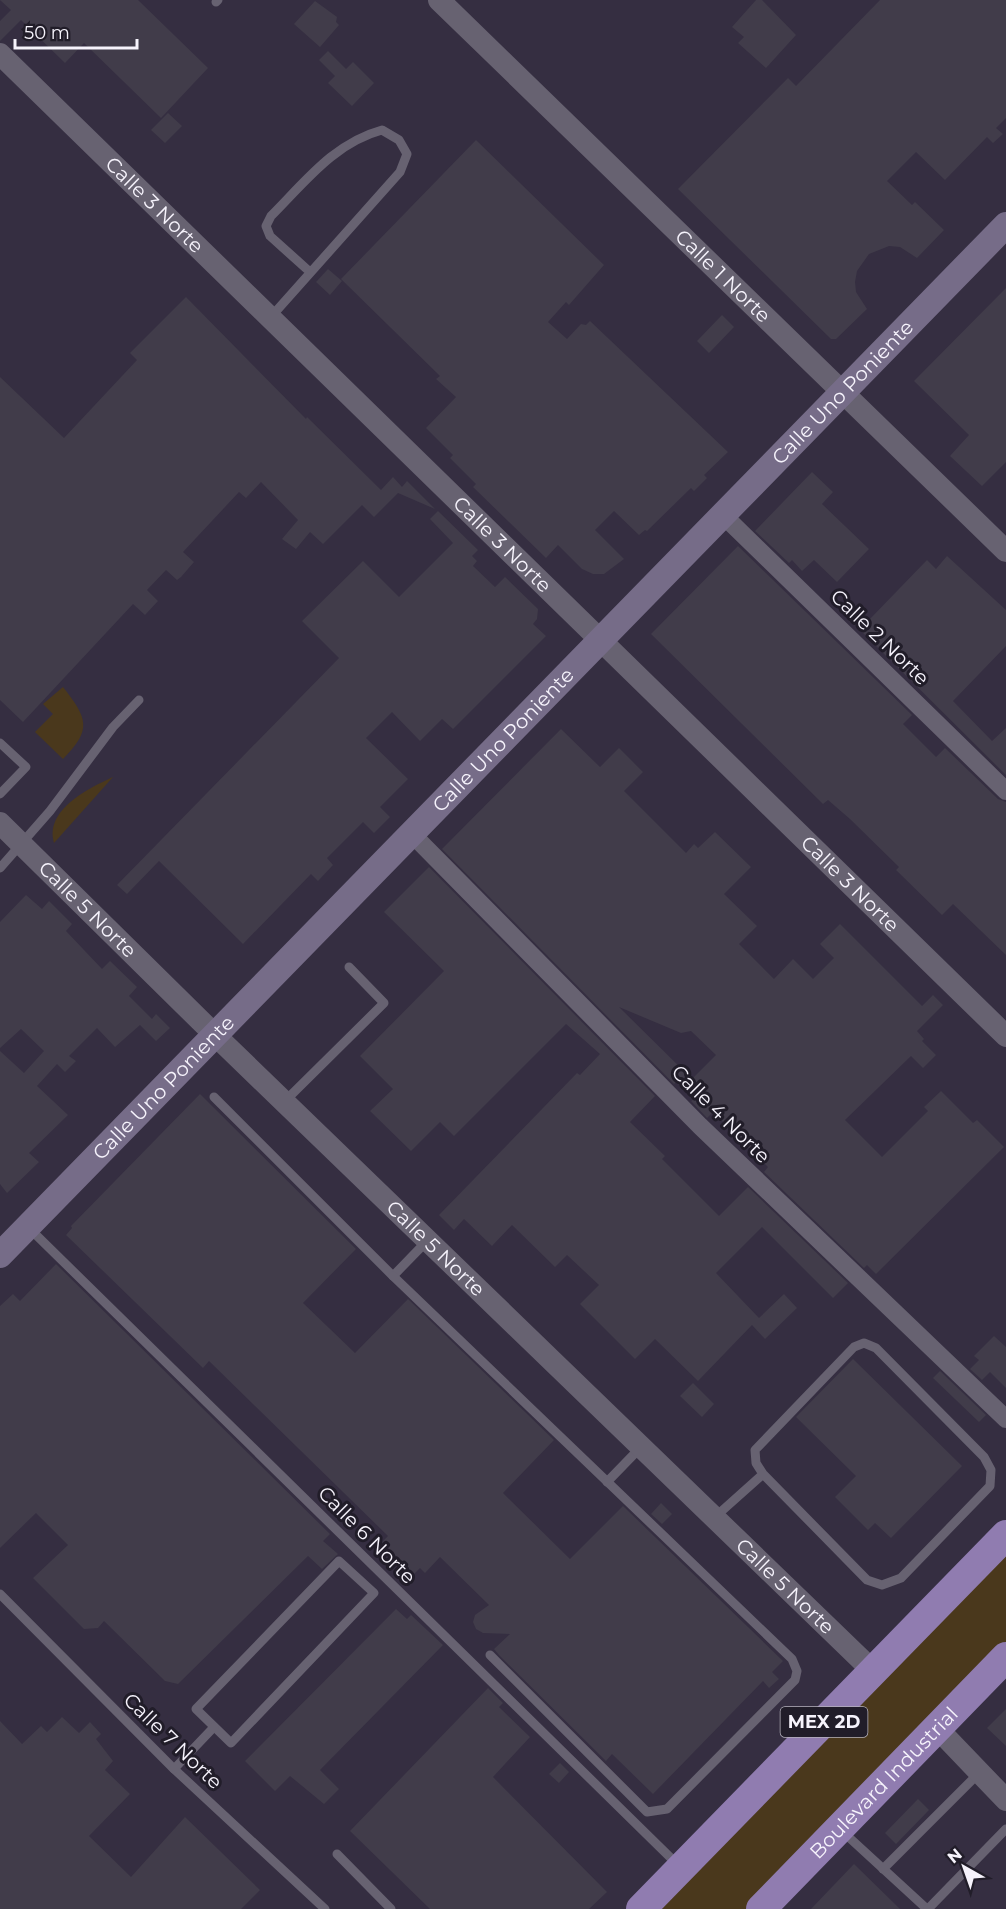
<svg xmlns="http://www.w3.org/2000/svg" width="1006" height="1909" viewBox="0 0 1006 1909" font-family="Montserrat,sans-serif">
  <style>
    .built { fill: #352e41 }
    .green { fill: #4a381c }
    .building { fill: #413c4a; fill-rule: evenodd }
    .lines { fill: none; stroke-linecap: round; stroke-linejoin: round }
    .service { stroke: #676271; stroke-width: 9 }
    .minor { stroke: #676271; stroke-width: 18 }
    .tertiary { stroke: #676271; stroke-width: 22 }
    .secondary { stroke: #766c88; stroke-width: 26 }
    .trunk { stroke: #907cb0; stroke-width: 30 }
    .labels { text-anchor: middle; stroke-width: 6; stroke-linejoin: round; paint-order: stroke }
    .shield { fill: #211d29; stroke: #b6b3bd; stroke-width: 1.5 }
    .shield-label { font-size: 18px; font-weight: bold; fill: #f6f3fc }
    .street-label { font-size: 20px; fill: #f6f3fc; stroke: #211d29 }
  </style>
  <rect width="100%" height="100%" fill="#2b2633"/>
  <!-- built -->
  <rect class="built" x="0" y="0" width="1006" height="1909"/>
  <!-- green -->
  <g class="green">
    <path d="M63,687c24,31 30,42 0,72l-28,-27 18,-18 -10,-10z"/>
    <path d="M113,777l-59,66c-10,-33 35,-55 59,-66z"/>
    <polygon points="1006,1554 1006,1644 748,1909 659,1909"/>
  </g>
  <!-- building -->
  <g class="building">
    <polygon points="0,0 138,0 208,68 161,118 84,43 65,63 21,20 0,41 0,21 11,10"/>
    <polygon points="756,0 762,0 796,35 766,68 738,43 744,37 732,27"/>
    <polygon points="880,0 1006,0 1006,118 996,128 1003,134 993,143 987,137 945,180 916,152 887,181 912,205 915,202 944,230 917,258 900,247 889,246 869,254 857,271 855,282 856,292 867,309 836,339 831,339 678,189 788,78 796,86"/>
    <polygon points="315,1 337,17 336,22 339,25 320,47 294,24"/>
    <polygon points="328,51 346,69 353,62 374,83 352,106 328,83 335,76 319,60"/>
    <polygon points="168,113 182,126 165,143 151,130"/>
    <polygon points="476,140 604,265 569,305 566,302 548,322 567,339 581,324 586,325 590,321 728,452 704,475 707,478 694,491 691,488 647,531 645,530 639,535 614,511 595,530 624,559 604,574 593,574 582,569 558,545 546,558 473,487 476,484 450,458 453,455 426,428 456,397 436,379 440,376 341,279"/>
    <polygon points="328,269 342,281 330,295 316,282"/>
    <polygon points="1006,288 1006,462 982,486 950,456 969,435 914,381"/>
    <polygon points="186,297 306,419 307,417 381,490 393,477 402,487 407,481 435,509 398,493 374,517 362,505 323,544 310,532 296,549 282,539 298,520 261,482 246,498 239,492 183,552 194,562 181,577 177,580 166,570 147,590 158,601 145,615 133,604 23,722 0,700 0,377 64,438 137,360 130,353"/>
    <polygon points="722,315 734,327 709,353 697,341"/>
    <polygon points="812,472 833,492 822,504 869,549 837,582 814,560 802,571 792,560 789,563 755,531"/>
    <polygon points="438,511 478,550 472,556 477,561 473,566 495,587 505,577 538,609 537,619 533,624 546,636 453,729 442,719 420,741 392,712 366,738 408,779 380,807 390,817 374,833 363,822 327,858 333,865 318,881 311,874 243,944 159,861 127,894 117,885 339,658 302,621 363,561 399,597 453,543 430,519"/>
    <polygon points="738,546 912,715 903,724 936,757 945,748 998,799 1006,802 1006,955 953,904 942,915 896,870 899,867 850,819 828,800 823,804 651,634"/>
    <polygon points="947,556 1006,610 1006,646 953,701 992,741 1006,728 1006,775 854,624 863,614 869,620 927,560 936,569"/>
    <path d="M561,729l39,38 19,-19 24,24 -19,19 62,62 8,-9 4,4 17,-16 36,35 -27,27 33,32 -18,18 35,35 19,-20 20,20 21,-21 -14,-14 20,-20 82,82 11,-11 10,10 -26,26 7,8 -2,2 14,14 -13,13 -12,-12 -66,64 37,37 46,-46 -4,-4 17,-16 32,32 4,-3 27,27 -128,127 -9,-9 -3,3 -100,-96 4,-5 -55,-55 -6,6 -16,-17 3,-2 -18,-17 -2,2 -232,-235zM619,1007l62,26 10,-2 25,24 -24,24z"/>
    <polygon points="429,867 655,1096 630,1122 665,1156 662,1159 719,1216 748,1187 848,1283 833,1298 762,1227 716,1273 759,1318 784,1294 797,1308 765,1339 752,1325 698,1381 655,1339 635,1359 580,1304 599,1285 567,1255 555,1267 512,1225 492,1246 464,1219 454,1230 439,1215 577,1073 580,1075 600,1054 566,1024 454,1136 440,1122 411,1151 370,1111 393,1089 360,1056 444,971 384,912"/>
    <polygon points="26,895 42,909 49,901 72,924 66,931 102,969 110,961 137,987 129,996 152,1019 156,1014 170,1028 156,1041 140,1025 115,1047 97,1028 69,1056 76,1061 65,1072 57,1064 37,1086 68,1115 29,1153 39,1162 7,1193 0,1184 0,1051 24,1073 44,1051 21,1029 0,1048 0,922"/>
    <polygon points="200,1094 356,1249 303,1303 355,1353 408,1299 554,1440 503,1493 570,1559 623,1506 783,1661 772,1672 779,1679 769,1688 763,1681 653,1794 612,1754 606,1761 499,1655 494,1649 510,1634 483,1633 476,1629 473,1622 475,1615 489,1605 440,1557 425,1573 420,1568 414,1574 382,1542 388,1536 209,1361 203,1368 66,1235 72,1228 71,1226"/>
    <polygon points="56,1264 330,1534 323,1541 338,1554 322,1569 308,1556 178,1684 165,1681 104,1621 98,1628 84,1629 33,1578 68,1545 36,1513 0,1548 0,1306 13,1294 20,1301"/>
    <polygon points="994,1336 1006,1347 1006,1388 990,1372 982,1380 970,1369 979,1360 974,1356"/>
    <polygon points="853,1359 962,1466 891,1538 875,1523 868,1530 835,1497 856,1476 796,1417"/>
    <polygon points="940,1371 986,1415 979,1422 933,1378"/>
    <polygon points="693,1383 714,1404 702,1417 680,1396"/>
    <polygon points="661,1503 672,1514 662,1524 651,1514"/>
    <polygon points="396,1609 407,1619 411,1615 443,1645 320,1770 339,1789 324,1804 290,1776 275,1791 245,1761"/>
    <polygon points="488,1688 503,1703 499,1707 530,1737 493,1777 607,1892 589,1909 430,1909 350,1831"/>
    <polygon points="1006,1709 1006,1746 987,1728"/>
    <polygon points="62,1717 79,1733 90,1722 101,1734 96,1739 113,1761 105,1770 130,1794 89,1836 131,1877 185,1817 260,1890 241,1909 0,1909 0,1721 22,1744 41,1726 47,1732"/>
    <polygon points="560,1763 569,1772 559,1783 549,1774"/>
    <polygon points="918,1799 929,1810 896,1844 885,1833"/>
    <polygon points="854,1864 900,1909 811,1909"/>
  </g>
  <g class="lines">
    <!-- service -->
    <g class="service">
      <polyline points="216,2 218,0"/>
      <path d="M270,318l130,-146 7,-18 -8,-14 -17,-10c-48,13 -77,52 -111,86l-5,10 4,10 40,36"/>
      <polyline points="0,743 26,767 0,794"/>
      <polyline points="0,868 50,811 113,727 139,700"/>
      <polyline points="214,1097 393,1276 427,1241"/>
      <polyline points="284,1102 384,1003 349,967"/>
      <polyline points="29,1228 679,1866"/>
      <polyline points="393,1276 792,1659 797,1671 795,1680 667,1809 647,1812 490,1655"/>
      <polyline points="607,1482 641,1447"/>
      <polyline points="715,1517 763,1474 867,1580 882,1585 901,1578 990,1486 991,1470 984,1457 876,1348 864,1343 854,1347 755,1450 756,1463 763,1474"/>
      <polygon points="339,1561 374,1593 231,1743 196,1709"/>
      <polyline points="0,1594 174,1769 325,1909"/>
      <polyline points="174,1769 214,1727"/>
      <polyline points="842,1831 927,1909"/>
      <polyline points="337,1854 391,1909"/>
      <polyline points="883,1869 979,1773"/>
      <polyline points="928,1909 1006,1829"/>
    </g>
    <!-- minor -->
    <g class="minor">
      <polyline points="723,515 1006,791"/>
      <polyline points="412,834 700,1126 1006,1419"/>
    </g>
    <!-- tertiary -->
    <g class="tertiary">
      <path id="s1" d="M439,0l567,551"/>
      <path id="s2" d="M0,54l1006,982"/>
      <path id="s3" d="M0,823l215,212 658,636"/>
      <polyline points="937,1728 1006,1800"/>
    </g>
    <!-- secondary -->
    <path class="secondary" id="s4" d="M0,1255l1006,-1030"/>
    <!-- trunk -->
    <g class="trunk">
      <polyline points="641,1909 1006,1535"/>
      <path id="s5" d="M761,1909l245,-252"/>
    </g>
  </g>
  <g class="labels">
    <!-- shield labels -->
    <rect class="shield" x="780.5" y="1707" width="87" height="30" rx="4.5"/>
    <g class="shield-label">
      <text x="824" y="1728">MEX 2D</text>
    </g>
    <!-- street labels -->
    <g class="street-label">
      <text dy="7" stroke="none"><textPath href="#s2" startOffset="216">Calle 3 Norte</textPath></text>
      <text dy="7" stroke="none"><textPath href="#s1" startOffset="396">Calle 1 Norte</textPath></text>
      <text dy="7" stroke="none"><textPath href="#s4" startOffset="1206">Calle Uno Poniente</textPath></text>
      <text dy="7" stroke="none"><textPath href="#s2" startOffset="702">Calle 3 Norte</textPath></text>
      <text transform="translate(880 637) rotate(44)" y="7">Calle 2 Norte</text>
      <text dy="7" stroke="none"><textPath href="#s4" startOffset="720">Calle Uno Poniente</textPath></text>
      <text dy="7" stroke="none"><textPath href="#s2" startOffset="1188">Calle 3 Norte</textPath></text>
      <text dy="7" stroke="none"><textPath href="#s3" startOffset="123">Calle 5 Norte</textPath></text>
      <text dy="7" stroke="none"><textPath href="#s4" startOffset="234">Calle Uno Poniente</textPath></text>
      <text transform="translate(721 1114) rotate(45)" y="7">Calle 4 Norte</text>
      <text dy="7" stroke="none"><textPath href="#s3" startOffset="609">Calle 5 Norte</textPath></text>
      <text transform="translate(367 1535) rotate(45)" y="7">Calle 6 Norte</text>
      <text dy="7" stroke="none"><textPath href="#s3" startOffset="1095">Calle 5 Norte</textPath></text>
      <text transform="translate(173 1741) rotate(44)" y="7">Calle 7 Norte</text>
      <text dy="7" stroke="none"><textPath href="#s5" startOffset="176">Boulevard Industrial</textPath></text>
    </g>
  </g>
  <!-- north arrow -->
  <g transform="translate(964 1867) rotate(320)" stroke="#211d29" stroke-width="4.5" paint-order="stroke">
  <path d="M0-4.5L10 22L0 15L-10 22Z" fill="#f6f3fc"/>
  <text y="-9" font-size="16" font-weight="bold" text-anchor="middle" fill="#f6f3fc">N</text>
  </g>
  <!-- scale -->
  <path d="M15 39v9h122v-9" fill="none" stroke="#f6f3fc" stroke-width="3"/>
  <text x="24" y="39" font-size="18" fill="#f6f3fc" stroke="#211d29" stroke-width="4.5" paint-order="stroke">50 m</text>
</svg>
